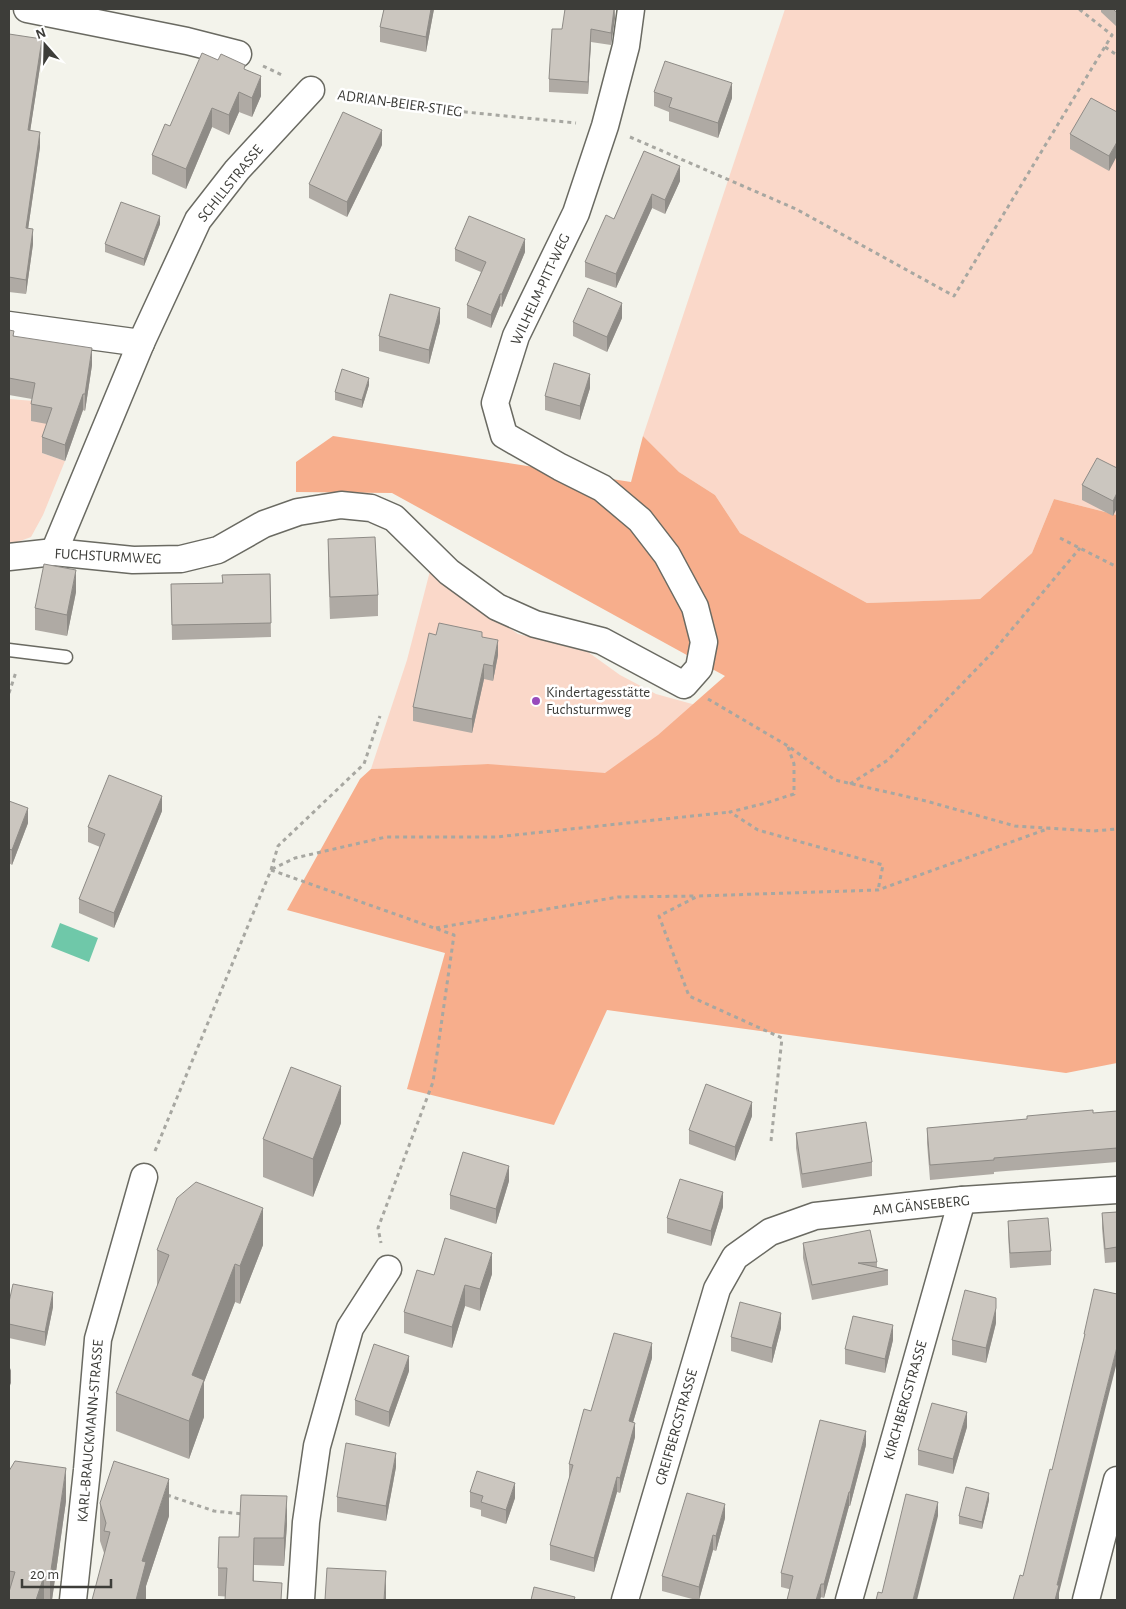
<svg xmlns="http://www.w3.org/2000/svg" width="1126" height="1609" viewBox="0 0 1126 1609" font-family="'Alegreya Sans',sans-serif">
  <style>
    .green { fill: #fad8c9 }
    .forest { fill: #f7ae8c }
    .water { fill: #6fc8a9 }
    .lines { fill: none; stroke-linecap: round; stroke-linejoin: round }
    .lane-casing { stroke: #6a6a62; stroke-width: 15 }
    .street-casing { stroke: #6a6a62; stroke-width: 29 }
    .path { stroke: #a7a7a1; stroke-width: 3; stroke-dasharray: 4 4; stroke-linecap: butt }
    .lane { stroke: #fff; stroke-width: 12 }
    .street { stroke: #fff; stroke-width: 26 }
    .wall { fill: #afaaa4 }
    .shaded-wall { fill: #8e8b86 }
    .building { fill: #cbc6bf; stroke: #8e8b86 }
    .poi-dot { fill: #984bbc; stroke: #fff; stroke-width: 2 }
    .labels { text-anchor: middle; stroke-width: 5; stroke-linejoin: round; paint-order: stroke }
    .street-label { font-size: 15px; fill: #3d3d39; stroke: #fff }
    .poi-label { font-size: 15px; fill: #3d3d39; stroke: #fff; text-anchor: start }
  </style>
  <rect width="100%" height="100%" fill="#f3f3eb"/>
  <!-- green -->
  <g class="green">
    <polygon points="785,9 1117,9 1117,515 1054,499 1032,553 980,599 867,603 740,533 715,495 679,472 643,436"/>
    <polygon points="9,399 34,401 52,425 42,453 65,461 43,515 31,537 9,545"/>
    <polygon points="430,571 457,591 518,634 588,652 620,675 656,694 703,707 689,811 488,764 371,769 407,660"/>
  </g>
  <!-- forest -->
  <polygon class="forest" points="333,436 631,482 643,436 679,472 715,495 740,533 867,603 980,599 1032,553 1054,499 1117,515 1117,1063 1066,1073 607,1010 554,1125 407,1089 445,953 287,910 360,779 371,769 488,764 605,773 658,735 725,676 392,493 296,492 296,462"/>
  <!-- water -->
  <polygon class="water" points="60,923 98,938 89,962 51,947"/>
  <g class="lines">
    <defs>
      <polyline id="lane" points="9,650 66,657"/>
      <g id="street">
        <polyline points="27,9 187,41 238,54"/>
        <polyline points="9,325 141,343"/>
        <polyline points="54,552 141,343 198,220 237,170 311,90"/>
        <polyline points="9,557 54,552 133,560 181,559 218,550 264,524 298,512 341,505 371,508 394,518 449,572 497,607 535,624 602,641 684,685 699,668 704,642 695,607 667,555 640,520 602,488 560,467 504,435 495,403 516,336 576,213 605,126 626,46 631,9"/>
        <polyline points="73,1600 87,1470 98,1339 144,1177"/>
        <polyline points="301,1600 306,1522 317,1446 350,1328 388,1269"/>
        <polyline points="625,1600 717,1289 735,1257 770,1232 815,1216 962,1200 1117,1190"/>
        <polyline points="849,1600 962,1200"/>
        <polyline points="1086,1600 1117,1480"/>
      </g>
    </defs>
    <!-- lane casing -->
    <use href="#lane" class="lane-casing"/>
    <!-- street casing -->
    <use href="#street" class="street-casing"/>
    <!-- path -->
    <g class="path">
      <polyline points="1105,47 1117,55"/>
      <polyline points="263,66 284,76"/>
      <polyline points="337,95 385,104 576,123"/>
      <polyline points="630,137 796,209 954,296 1112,35 1079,9"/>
      <polyline points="1060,538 1117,567"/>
      <polyline points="9,693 16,672"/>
      <polyline points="708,699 788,746 835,780 926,801 1015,826 1093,831 1117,829"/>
      <polyline points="788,747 794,764 794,794 766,803 730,812 758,830 883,865 878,890"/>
      <polyline points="850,784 888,760 992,653 1080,548"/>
      <polyline points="272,869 295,858 386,837 496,837 730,812"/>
      <polyline points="271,870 454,935 433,1082 378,1228 381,1243"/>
      <polyline points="436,928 618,897 697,896"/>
      <polyline points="771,1141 782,1038 689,996 659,916 698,896 878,890 1050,828"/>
      <polyline points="155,1151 271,870 278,846 364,764 380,716"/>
      <polyline points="167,1495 214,1511 243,1514"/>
    </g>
    <!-- lane -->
    <use href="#lane" class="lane"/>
    <!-- street -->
    <use href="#street" class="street"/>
  </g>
  <!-- wall -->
  <g class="wall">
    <polygon points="384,9 434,9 426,52 380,42 380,27"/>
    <polygon points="615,9 615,18 611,45 591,42 588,94 549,92 549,79 562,29"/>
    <polygon points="1101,9 1117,9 1117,27 1101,12"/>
    <polygon points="9,34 42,54 30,131 40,147 28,229 33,244 26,294 9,292"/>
    <polygon points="218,60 245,70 261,96 252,117 239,112 229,135 212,127 186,189 152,174 152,155 170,126"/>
    <polygon points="654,92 732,98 718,138 669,121 669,112 654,106"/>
    <polygon points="1117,112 1109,171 1070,149 1070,134"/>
    <polygon points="382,145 347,217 309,198 309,184"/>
    <polygon points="644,151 680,181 665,214 652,208 616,288 585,277 585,262 614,219"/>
    <polygon points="160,224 144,266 105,252 105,244"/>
    <polygon points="455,249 525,252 502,307 500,306 491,328 467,318 467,305 481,272 455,261"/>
    <polygon points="622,318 607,352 573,336 573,322"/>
    <polygon points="440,322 429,364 379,351 379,336"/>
    <polygon points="9,330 14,336 92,365 85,411 83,410 65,461 42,453 42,437 47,424 31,421 31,404 32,399 9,395"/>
    <polygon points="369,385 362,408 335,400 335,392"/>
    <polygon points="590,388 580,420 545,410 545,396"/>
    <polygon points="1117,468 1113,516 1082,500 1082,485"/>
    <polygon points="328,539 378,595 378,616 330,619 328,560"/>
    <polygon points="270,574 271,637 172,640 171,584 222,583 222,575"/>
    <polygon points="76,592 67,636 35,630 35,608"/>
    <polygon points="436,635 482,637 498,655 493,681 484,679 472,733 413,721 413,707"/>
    <polygon points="9,801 28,823 12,865 9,863"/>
    <polygon points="162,811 114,928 79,913 79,899 100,847 88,842 88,827"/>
    <polygon points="1117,1111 1117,1162 994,1172 994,1174 930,1180 927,1143 927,1128"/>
    <polygon points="752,1116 735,1161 689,1144 689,1130"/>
    <polygon points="341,1123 313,1197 263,1177 263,1139"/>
    <polygon points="796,1133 872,1162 872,1176 802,1188 796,1148"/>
    <polygon points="509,1181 496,1224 450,1209 450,1195"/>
    <polygon points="723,1207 711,1246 667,1233 667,1218"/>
    <polygon points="1117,1212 1117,1262 1105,1263 1102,1228 1102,1213"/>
    <polygon points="1008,1221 1051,1251 1051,1265 1010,1268 1008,1235"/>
    <polygon points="803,1243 877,1262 877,1268 888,1270 888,1285 812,1300 803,1258"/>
    <polygon points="263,1245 240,1304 235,1302 204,1382 204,1417 189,1459 116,1431 116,1393 157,1287 157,1250"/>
    <polygon points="492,1274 480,1311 465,1306 452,1348 404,1333 404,1312 434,1275"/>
    <polygon points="9,1302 53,1307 45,1346 9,1338"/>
    <polygon points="996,1323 986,1363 952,1355 952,1340"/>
    <polygon points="781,1328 772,1363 731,1351 731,1337"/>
    <polygon points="893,1340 885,1373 845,1364 845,1349"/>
    <polygon points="652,1358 633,1422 635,1437 620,1493 617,1492 594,1572 550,1560 550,1545 569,1479 569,1464 591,1411"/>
    <polygon points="409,1371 389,1427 355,1415 355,1400"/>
    <polygon points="967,1427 953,1474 918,1465 918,1450"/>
    <polygon points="866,1445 850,1506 849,1506 824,1598 781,1587 781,1573"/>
    <polygon points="396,1467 386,1521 337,1512 337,1497"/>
    <polygon points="9,1471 66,1501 52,1600 9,1600"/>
    <polygon points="470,1492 515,1498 506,1524 481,1516 481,1510 470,1507"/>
    <polygon points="989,1500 982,1529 959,1524 959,1516"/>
    <polygon points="100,1503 169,1516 146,1586 146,1600 104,1553 100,1541"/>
    <polygon points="725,1518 716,1551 713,1550 699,1600 696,1600 662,1591 662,1576"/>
    <polygon points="287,1524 284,1566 254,1565 254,1581 282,1600 218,1596 218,1568 239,1537"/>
  </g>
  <!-- shaded-wall -->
  <g class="shaded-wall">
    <polygon points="431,9 434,9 426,52 426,37"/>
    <polygon points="614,9 615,18 611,45 611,33"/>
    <polygon points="591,29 591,42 588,94 588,82"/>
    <polygon points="42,39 42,54 28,145 28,130"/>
    <polygon points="261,76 261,96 252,117 252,98"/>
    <polygon points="732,83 732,98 718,138 718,123"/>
    <polygon points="239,92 239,112 229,135 229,115"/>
    <polygon points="212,108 212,127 186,189 186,169"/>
    <polygon points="382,130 382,145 347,217 347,202"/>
    <polygon points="40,132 40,147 26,243 26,228"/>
    <polygon points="1117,142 1117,156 1109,171 1109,156"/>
    <polygon points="680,166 680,181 665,214 665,200"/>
    <polygon points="652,194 652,208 616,288 616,274"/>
    <polygon points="160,216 160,224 144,266 144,259"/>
    <polygon points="33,229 33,244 26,294 26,280"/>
    <polygon points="525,239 525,252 502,307 502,294"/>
    <polygon points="500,294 500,306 491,328 491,315"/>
    <polygon points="622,303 622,318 607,352 607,337"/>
    <polygon points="440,308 440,322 429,364 429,350"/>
    <polygon points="92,348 92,365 85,411 85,394"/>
    <polygon points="590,374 590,388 580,420 580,406"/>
    <polygon points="369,378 369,385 362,408 362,400"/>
    <polygon points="83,394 83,410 65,461 65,445"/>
    <polygon points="1117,493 1117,508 1113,516 1113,501"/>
    <polygon points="76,570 76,592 67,636 67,615"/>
    <polygon points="498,640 498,655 493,681 493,666"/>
    <polygon points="484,664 484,679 472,733 472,719"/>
    <polygon points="162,796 162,811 114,928 114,913"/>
    <polygon points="28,808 28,823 12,865 12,850"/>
    <polygon points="341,1086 341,1123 313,1197 313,1159"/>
    <polygon points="752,1102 752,1116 735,1161 735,1147"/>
    <polygon points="509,1166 509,1181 496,1224 496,1209"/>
    <polygon points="723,1192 723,1207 711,1246 711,1231"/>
    <polygon points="263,1208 263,1245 240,1304 240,1266"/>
    <polygon points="492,1253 492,1274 480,1311 480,1289"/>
    <polygon points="235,1264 235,1302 204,1382 204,1417 189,1459 189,1421 192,1375"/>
    <polygon points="465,1285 465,1306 452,1348 452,1327"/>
    <polygon points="53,1292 53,1307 45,1346 45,1332"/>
    <polygon points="996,1308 996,1323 986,1363 986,1348"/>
    <polygon points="781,1313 781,1328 772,1363 772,1348"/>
    <polygon points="893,1325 893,1340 885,1373 885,1359"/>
    <polygon points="652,1343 652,1358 629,1436 629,1421"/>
    <polygon points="1117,1347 1117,1362 1059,1593 1059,1600 1055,1600 1057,1585"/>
    <polygon points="409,1356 409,1371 389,1427 389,1412"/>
    <polygon points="11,1368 11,1383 9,1388 9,1373"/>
    <polygon points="967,1412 967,1427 953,1474 953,1459"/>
    <polygon points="635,1423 635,1437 620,1493 620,1478"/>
    <polygon points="866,1431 866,1445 850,1506 850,1492"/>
    <polygon points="396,1453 396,1467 386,1521 386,1506"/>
    <polygon points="66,1468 66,1501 52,1600 50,1600 50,1577"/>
    <polygon points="617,1477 617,1492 594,1572 594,1558"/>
    <polygon points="169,1479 169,1516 146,1586 146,1600 136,1600 142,1561"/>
    <polygon points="515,1483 515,1498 506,1524 506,1510"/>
    <polygon points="849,1492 849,1506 824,1598 824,1584"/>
    <polygon points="989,1493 989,1500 982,1529 982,1522"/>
    <polygon points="287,1496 287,1524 284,1566 284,1538"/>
    <polygon points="938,1502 938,1516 917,1600 913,1600"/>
    <polygon points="725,1504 725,1518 716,1551 716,1536"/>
    <polygon points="713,1535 713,1550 699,1600 699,1587"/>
    <polygon points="254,1538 254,1565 253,1600"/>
    <polygon points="386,1571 386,1600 384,1600"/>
    <polygon points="44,1576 44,1600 36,1600"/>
    <polygon points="821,1584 821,1597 820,1600 816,1600"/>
  </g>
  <!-- building -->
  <g class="building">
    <polygon points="384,9 431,9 426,37 380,27"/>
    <polygon points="565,9 614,9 611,33 591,29 588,82 549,79 552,29 562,29"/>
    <polygon points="1113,9 1117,9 1117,13"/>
    <polygon points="9,34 42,39 28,130 40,132 26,228 33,229 26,280 9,277"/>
    <polygon points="202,53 218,60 221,54 245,65 244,69 261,76 252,98 239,92 229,115 212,108 186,169 152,155 165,124 170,126"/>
    <polygon points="665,61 732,83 718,123 669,107 672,98 654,92"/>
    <polygon points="1091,98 1117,112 1117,142 1109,156 1070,134"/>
    <polygon points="343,112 382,130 347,202 309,184"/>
    <polygon points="644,151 680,166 665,200 652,194 616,274 585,262 606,215 614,219"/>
    <polygon points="121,202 160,216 144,259 105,244"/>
    <polygon points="469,216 525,239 502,294 500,294 491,315 467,305 486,262 455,249"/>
    <polygon points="588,288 622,303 607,337 573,322"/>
    <polygon points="390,294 440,308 429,350 379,336"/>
    <polygon points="9,330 14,331 13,336 92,348 85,394 83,394 65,445 42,437 52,408 31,404 35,383 9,378"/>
    <polygon points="554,363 590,374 580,406 545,396"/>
    <polygon points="342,369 369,378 362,400 335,392"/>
    <polygon points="1097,458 1117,468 1117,493 1113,501 1082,485"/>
    <polygon points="375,537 378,595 330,597 328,539"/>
    <polygon points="44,564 76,570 67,615 35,608"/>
    <polygon points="270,574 271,623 172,625 171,584 223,583 222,575"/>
    <polygon points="439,623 482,632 482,637 498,640 493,666 484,664 472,719 413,707 429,633 436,635"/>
    <polygon points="109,775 162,796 114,913 79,899 105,834 88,827"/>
    <polygon points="9,801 28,808 12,850 9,849"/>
    <polygon points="291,1067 341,1086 313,1159 263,1139"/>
    <polygon points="706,1084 752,1102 735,1147 689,1130"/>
    <polygon points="1093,1110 1093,1113 1117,1111 1117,1148 994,1158 994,1160 930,1165 927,1128 1027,1119 1027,1116"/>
    <polygon points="866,1122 872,1162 802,1174 796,1133"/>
    <polygon points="463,1152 509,1166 496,1209 450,1195"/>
    <polygon points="680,1179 723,1192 711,1231 667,1218"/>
    <polygon points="196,1182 263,1208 240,1266 235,1264 192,1375 204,1380 189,1421 116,1393 169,1255 157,1250 177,1198"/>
    <polygon points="1117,1212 1117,1247 1105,1249 1102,1213"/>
    <polygon points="1048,1218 1051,1251 1010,1253 1008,1221"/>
    <polygon points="870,1230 877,1262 858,1263 888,1270 812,1285 803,1243"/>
    <polygon points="445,1238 492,1253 480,1289 465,1285 452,1327 404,1312 417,1270 434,1275"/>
    <polygon points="13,1284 53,1292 45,1332 9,1324 9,1302"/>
    <polygon points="1094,1289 1117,1294 1117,1347 1057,1585 1059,1585 1055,1600 1013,1600 1020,1575 1023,1576 1050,1469 1052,1470 1085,1334 1084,1334"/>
    <polygon points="965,1290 996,1298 996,1308 986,1348 952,1340"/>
    <polygon points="740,1302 781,1313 772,1348 731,1337"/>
    <polygon points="853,1316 893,1325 885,1359 845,1349"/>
    <polygon points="614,1333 652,1343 629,1421 635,1423 620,1478 617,1477 594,1558 550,1545 573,1465 569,1464 584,1409 591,1411"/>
    <polygon points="374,1344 409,1356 389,1412 355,1400"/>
    <polygon points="932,1403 967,1412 953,1459 918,1450"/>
    <polygon points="820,1420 866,1431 850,1492 849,1492 824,1584 821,1584 816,1600 787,1600 793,1576 781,1573"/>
    <polygon points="346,1443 396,1453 386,1506 337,1497"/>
    <polygon points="15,1461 66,1468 50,1577 44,1576 36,1600 9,1600 9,1592 15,1572 9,1571 9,1471"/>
    <polygon points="114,1461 169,1479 142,1561 146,1562 136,1600 92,1600 110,1532 104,1531 106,1523 100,1503"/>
    <polygon points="477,1471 515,1483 506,1510 481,1502 483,1496 470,1492"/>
    <polygon points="966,1487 989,1493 982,1522 959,1516"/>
    <polygon points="687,1493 725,1504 716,1536 713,1535 699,1587 662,1576"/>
    <polygon points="906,1494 938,1502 913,1600 876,1600 878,1592 882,1593"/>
    <polygon points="241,1495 287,1496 284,1538 254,1538 253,1581 282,1583 281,1600 225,1600 227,1568 218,1568 219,1537 239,1537"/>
    <polygon points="327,1568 386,1571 384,1600 325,1600"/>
    <polygon points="534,1587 575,1597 574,1600 531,1600"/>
  </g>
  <!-- markers -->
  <circle class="poi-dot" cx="536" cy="701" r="5"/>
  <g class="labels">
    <!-- street labels -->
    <g class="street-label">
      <text transform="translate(400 103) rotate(8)" y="5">ADRIAN-BEIER-STIEG</text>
      <text transform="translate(230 183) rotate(-51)" y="5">SCHILLSTRASSE</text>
      <text transform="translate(540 289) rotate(-65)" y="5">WILHELM-PITT-WEG</text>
      <text transform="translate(108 556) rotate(3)" y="5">FUCHSTURMWEG</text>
      <text transform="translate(921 1205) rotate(-6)" y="5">AM GÄNSEBERG</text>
      <text transform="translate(905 1400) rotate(-74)" y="5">KIRCHBERGSTRASSE</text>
      <text transform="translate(676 1427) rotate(-74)" y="5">GREIFBERGSTRASSE</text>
      <text transform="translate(90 1431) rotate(-85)" y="5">KARL-BRAUCKMANN-STRASSE</text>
    </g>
    <!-- poi labels -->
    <g class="poi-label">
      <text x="546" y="697">Kindertagesstätte<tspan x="546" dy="17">Fuchsturmweg</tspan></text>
    </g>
  </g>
  <!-- border -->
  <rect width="1126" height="1609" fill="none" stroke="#3d3d39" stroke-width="20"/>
  <!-- north arrow -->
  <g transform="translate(45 45) rotate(340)" stroke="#ffffff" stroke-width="4" paint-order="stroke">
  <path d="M0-4L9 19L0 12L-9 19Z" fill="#3d3d39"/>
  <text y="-8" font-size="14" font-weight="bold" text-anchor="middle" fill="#3d3d39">N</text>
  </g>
  <!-- scale -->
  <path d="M22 1579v8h89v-8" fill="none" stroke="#3d3d39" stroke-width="2.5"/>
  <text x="30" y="1579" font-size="15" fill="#3d3d39" stroke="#ffffff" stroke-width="4" paint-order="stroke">20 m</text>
</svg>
